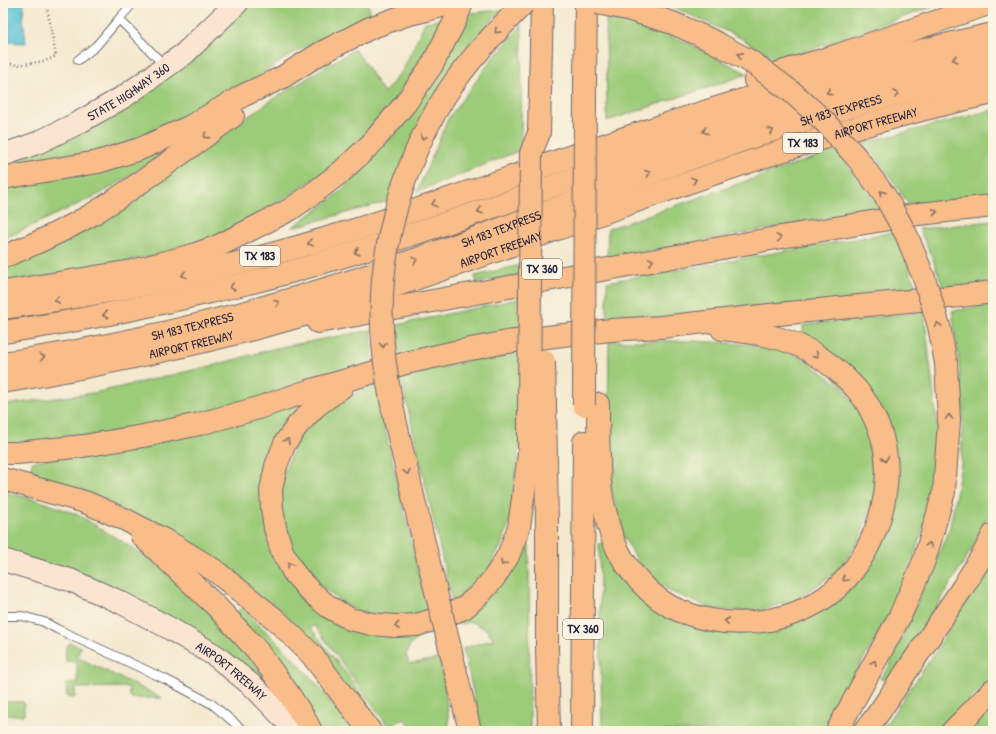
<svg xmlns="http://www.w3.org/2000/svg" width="996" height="734" viewBox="0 0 996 734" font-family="'Patrick Hand',sans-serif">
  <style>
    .green { fill: #9ccb79; stroke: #5f765a }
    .water { fill: #56c1d1; stroke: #3c7286 }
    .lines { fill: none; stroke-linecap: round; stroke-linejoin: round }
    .service-casing { stroke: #6c686f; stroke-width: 10 }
    .secondary-casing { stroke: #6c686f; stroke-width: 24 }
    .motorway-casing { stroke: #6c686f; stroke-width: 24 }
    .path { stroke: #6c686f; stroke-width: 2.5; stroke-dasharray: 1 3; stroke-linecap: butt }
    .service { stroke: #fff; stroke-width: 8 }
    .secondary { stroke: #fce5d0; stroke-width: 22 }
    .motorway { stroke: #f8bd89; stroke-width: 22 }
    .motorway-bridge-casing { stroke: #6c686f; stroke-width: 24; stroke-linecap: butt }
    .motorway-bridge { stroke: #f8bd89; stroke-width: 22 }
    .oneway { stroke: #8d7062 }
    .labels { text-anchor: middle; stroke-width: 4; stroke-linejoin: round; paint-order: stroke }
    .shield { fill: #fcf5e5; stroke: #63616e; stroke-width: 1 }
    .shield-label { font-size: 12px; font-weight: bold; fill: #22223b }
    .street-label { font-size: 13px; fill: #22223b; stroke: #fcf5e5 }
  </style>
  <rect width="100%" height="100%" fill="#fcf5e5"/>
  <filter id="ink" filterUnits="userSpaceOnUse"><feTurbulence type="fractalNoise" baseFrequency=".025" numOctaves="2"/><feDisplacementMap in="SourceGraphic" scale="8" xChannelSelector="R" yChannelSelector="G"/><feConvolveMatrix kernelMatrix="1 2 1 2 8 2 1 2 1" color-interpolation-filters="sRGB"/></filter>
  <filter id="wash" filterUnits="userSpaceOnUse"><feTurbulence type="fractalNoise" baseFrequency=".012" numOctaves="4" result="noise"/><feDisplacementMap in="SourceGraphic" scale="16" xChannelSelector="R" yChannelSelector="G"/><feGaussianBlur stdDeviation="0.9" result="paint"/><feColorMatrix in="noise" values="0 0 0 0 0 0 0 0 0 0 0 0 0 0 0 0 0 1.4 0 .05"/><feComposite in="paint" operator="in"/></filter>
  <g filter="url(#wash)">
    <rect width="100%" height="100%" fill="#f4e9cf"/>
    <!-- green -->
    <g class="green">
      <polygon points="245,3 367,3 371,13 292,54 231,94 140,138 92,153 12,167 10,162"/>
      <polygon points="664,3 943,3 778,61 739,37"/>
      <polygon points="501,10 471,42 444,81 389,201 291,228 332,199 364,168 406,120 449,53 462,14"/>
      <polygon points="606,18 645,26 686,42 748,74 607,121"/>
      <polygon points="442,19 429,48 404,87 376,122 336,164 261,214 216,237 153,256 3,284 3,266 233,127 273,99 355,49 384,93 403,70 425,22"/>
      <polygon points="522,25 521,150 417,192 448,119 493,58"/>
      <polygon points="993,110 993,196 909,205 883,166 863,143"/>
      <polygon points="157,149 162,156 102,193 3,239 3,183"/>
      <polygon points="836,150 880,208 607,259 608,229"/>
      <polygon points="993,221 993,287 945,293 933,259 919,229"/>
      <polygon points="894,232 919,294 607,323 607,282"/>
      <polygon points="520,265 520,275 477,283 475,276"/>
      <polygon points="522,298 522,332 398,357 397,325"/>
      <polygon points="993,305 993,508 972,548 924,628 890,680 880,678 889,667 950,527 961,466 963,405 958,352 952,311"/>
      <polygon points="924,312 939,441 926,519 901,596 821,731 602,731 599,544 605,543 624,576 744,631 851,585 892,444 803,341 803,325"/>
      <polygon points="371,330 373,363 283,394 77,441 3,447 3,405 94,393 215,365 276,348"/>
      <polygon points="609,341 696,341 774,346 804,359 838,384 864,416 872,448 875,498 858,543 838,571 798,599 755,612 713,609 669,591 639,564 622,533 611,486 608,417"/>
      <polygon points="521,350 521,438 509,524 500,548 489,568 473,587 452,601 401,378 436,368"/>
      <polygon points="377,385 387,438 428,613 395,617 358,611 341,602 305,573 291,550 281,507 282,477 299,436 335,402 358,392"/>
      <path d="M308,402l-44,91 50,112 103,26 2,5 -10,11 -3,8 3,9 30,-5c6,24 9,48 10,72h-35l-9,-12 -17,7 -73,-100 -5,1 44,57 32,47h-10l-86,-108 -186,-124 -40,-15 -33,-10 1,-12z"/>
      <polygon points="3,492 34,499 77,514 126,544 162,568 221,621 270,684 267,688 3,554"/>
      <polygon points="525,541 529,545 529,556 530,731 482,731 463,648 494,639 486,629 472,622 458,624 456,619"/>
      <polygon points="993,556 993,675 941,731 881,731 936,651"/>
      <path d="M241,608c39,36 82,77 110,123h-34l-83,-117z"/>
      <path d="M70,643l11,4 -4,10 85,41h-31l-2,-2v-9l-54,1v9l-1,1 -7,-1 -1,-12 2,-1 9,-1v-21l-11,-1c0,-6 -2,-15 4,-18z"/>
      <polygon points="3,702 23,702 24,703 24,714 23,715 3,715"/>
      <polygon points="993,706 993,731 970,731"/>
    </g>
    <!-- water -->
    <polygon class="water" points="3,3 24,3 23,16 26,43 3,42"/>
  </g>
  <g filter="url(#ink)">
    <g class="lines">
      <defs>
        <g id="service">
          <polyline points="133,3 119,19 165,66"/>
          <polyline points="78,60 96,46 119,19"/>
          <polyline points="3,616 22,616 44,622 57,629 165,679 212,704 244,731"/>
        </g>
        <g id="secondary">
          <path id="s1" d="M3,155l34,-12 41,-20 47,-27 59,-42 53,-51"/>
          <path id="s2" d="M3,560l67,20 50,22 49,26 47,28 39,32 41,43"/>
        </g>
        <g id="motorway">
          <polyline points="585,80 586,3"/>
          <polyline points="755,80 838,55 991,3"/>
          <polyline points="539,133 542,3"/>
          <polyline points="3,178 98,162 140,149 189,127 244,95 281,78 321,53 370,28 406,15 442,6 460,3"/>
          <path d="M3,257c30,-12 60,-26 88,-42 49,-30 95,-65 142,-99"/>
          <polyline points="3,292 132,271 193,255 218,246 244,233 291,209 311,195 341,172 371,144 405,104 432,65 455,21 462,3"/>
          <path d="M3,308c24,-3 48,-7 72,-11 93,-15 186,-38 276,-66 97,-30 192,-66 289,-98 116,-39 233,-73 353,-99"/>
          <polyline points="318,322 787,236 919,214 993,206"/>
          <path d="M3,332c70,-10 139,-24 207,-40 25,-6 49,-11 73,-18 149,-42 294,-97 439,-149 90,-28 179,-56 271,-74"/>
          <path id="s3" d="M3,363c108,-15 215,-41 319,-73 136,-41 267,-97 401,-143 88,-31 179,-56 270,-76"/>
          <path id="s4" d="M3,382c116,-20 231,-44 343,-80 89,-29 177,-61 265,-92 126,-45 251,-89 382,-117"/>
          <polyline points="342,387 316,406 297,426 285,443 276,466 271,490 272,508 275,528 282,551 294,573 310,591 329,607 350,619 372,624 395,626 417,625 439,618 464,608 481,593 494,578 508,556 519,527 529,454 529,405"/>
          <path d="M598,404c0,17 0,34 1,51 0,14 0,28 3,42 1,8 4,15 5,23 2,7 4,15 7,22 12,28 38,58 66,69 58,23 131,12 171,-38 29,-37 44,-90 31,-136 -3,-11 -9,-22 -14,-32 -13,-22 -38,-42 -60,-55 -26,-14 -57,-18 -86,-21"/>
          <polyline points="545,405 547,525 547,649 549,731"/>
          <polyline points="3,453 17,453 83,446 143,436 199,424 255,409 308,391 406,363 455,352 507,342 563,335 611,330 661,327 778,314 960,296 993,292"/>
          <polyline points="3,479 85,502 124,519 170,543 214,570 276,620 311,654 370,731"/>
          <polyline points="142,536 216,606 256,649 288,693 305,719 311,731"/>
          <polyline points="450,648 470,731"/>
          <polyline points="582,731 584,442"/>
          <polyline points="837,731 900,616 924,561 944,492 949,420 946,363"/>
          <polyline points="865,731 880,711 963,587 985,551 993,535"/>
          <polyline points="953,731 993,690"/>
        </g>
      </defs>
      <!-- service casing -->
      <use href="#service" class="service-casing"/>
      <!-- secondary casing -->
      <use href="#secondary" class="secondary-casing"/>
      <!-- motorway casing -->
      <use href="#motorway" class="motorway-casing"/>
      <!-- path -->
      <polyline class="path" points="3,63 18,65 45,61 56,56 47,8 49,3"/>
      <!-- service -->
      <use href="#service" class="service"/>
      <!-- secondary -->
      <use href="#secondary" class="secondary"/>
      <!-- motorway -->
      <use href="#motorway" class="motorway"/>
      <defs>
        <g id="motorway-bridge">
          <polyline points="597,3 627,9 673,23 713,41 753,63 793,93 824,121 857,158 885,196 907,236 924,278 939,326 946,363"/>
          <polyline points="544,361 545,405"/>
          <polyline points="529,405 531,153 539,133"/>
          <polyline points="584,405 585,80"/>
          <path d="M450,648c-14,-56 -28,-113 -41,-169 -12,-50 -25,-100 -27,-151 -4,-82 24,-176 71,-244 21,-30 46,-55 71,-81"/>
        </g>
      </defs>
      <!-- motorway-bridge casing -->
      <use href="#motorway-bridge" class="motorway-bridge-casing"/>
      <!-- motorway-bridge -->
      <use href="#motorway-bridge" class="motorway-bridge"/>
    </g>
    <!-- one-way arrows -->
    <defs><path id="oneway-chevron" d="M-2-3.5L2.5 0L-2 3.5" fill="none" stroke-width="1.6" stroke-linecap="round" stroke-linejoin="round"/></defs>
    <g class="oneway">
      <use href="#oneway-chevron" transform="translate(497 31) rotate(135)"/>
      <use href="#oneway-chevron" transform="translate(740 55) rotate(-151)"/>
      <use href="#oneway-chevron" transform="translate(955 59) rotate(167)"/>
      <use href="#oneway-chevron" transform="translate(829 92) rotate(164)"/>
      <use href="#oneway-chevron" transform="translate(896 94) rotate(-14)"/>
      <use href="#oneway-chevron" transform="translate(705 131) rotate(161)"/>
      <use href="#oneway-chevron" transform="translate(771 131) rotate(-18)"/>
      <use href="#oneway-chevron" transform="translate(206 136) rotate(144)"/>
      <use href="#oneway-chevron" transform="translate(423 137) rotate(117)"/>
      <use href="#oneway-chevron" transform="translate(648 173) rotate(-20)"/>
      <use href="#oneway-chevron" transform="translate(694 180) rotate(-20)"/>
      <use href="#oneway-chevron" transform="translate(882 193) rotate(-125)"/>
      <use href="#oneway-chevron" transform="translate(434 204) rotate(161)"/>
      <use href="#oneway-chevron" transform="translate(480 211) rotate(161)"/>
      <use href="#oneway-chevron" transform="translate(935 212) rotate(-6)"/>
      <use href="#oneway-chevron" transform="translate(779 238) rotate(-10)"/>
      <use href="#oneway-chevron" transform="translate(310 243) rotate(164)"/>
      <use href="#oneway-chevron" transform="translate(357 252) rotate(163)"/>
      <use href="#oneway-chevron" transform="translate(415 260) rotate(-19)"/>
      <use href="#oneway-chevron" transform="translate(651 261) rotate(-10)"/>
      <use href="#oneway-chevron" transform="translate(184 275) rotate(167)"/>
      <use href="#oneway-chevron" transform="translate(232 287) rotate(167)"/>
      <use href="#oneway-chevron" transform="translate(57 300) rotate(172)"/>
      <use href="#oneway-chevron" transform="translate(277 303) rotate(-16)"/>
      <use href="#oneway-chevron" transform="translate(105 315) rotate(169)"/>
      <use href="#oneway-chevron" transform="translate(938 325) rotate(-104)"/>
      <use href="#oneway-chevron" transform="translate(383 345) rotate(86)"/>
      <use href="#oneway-chevron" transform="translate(816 355) rotate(33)"/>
      <use href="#oneway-chevron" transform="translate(42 357) rotate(-10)"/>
      <use href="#oneway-chevron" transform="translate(949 417) rotate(-91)"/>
      <use href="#oneway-chevron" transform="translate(287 441) rotate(-60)"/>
      <use href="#oneway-chevron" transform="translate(885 459) rotate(84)"/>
      <use href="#oneway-chevron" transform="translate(407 472) rotate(76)"/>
      <use href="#oneway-chevron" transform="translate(929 545) rotate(-74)"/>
      <use href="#oneway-chevron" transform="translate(503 563) rotate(123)"/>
      <use href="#oneway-chevron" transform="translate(290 565) rotate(-119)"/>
      <use href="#oneway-chevron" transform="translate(845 579) rotate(134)"/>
      <use href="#oneway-chevron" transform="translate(727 621) rotate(-174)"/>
      <use href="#oneway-chevron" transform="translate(397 626) rotate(179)"/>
      <use href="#oneway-chevron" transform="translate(874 663) rotate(-61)"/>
    </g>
  </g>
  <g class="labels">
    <!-- shield labels -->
    <g class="shield">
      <rect x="783" y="133" width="40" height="20" rx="3"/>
      <rect x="240" y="246" width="40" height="20" rx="3"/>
      <rect x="522" y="259" width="40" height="20" rx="3"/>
      <rect x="563" y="619" width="40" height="20" rx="3"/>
    </g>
    <g class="shield-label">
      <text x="803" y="147">TX 183</text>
      <text x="260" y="260">TX 183</text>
      <text x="542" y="273">TX 360</text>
      <text x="583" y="633">TX 360</text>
    </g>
    <!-- street labels -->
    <g class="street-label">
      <text dy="5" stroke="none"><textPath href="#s1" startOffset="141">STATE HIGHWAY 360</textPath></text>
      <text dy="5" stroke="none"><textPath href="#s3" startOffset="877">SH 183 TEXPRESS</textPath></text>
      <text dy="5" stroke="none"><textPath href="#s4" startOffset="912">AIRPORT FREEWAY</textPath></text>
      <text dy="5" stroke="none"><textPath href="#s3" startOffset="517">SH 183 TEXPRESS</textPath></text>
      <text dy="5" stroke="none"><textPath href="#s4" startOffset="516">AIRPORT FREEWAY</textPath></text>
      <text dy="5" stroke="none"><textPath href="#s3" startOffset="193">SH 183 TEXPRESS</textPath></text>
      <text dy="5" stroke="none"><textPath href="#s4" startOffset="192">AIRPORT FREEWAY</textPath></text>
      <text dy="5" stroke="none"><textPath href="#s2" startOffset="256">AIRPORT FREEWAY</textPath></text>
    </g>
  </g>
  <!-- margin -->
  <rect width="996" height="734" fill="none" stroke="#fcf5e5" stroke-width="16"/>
</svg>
